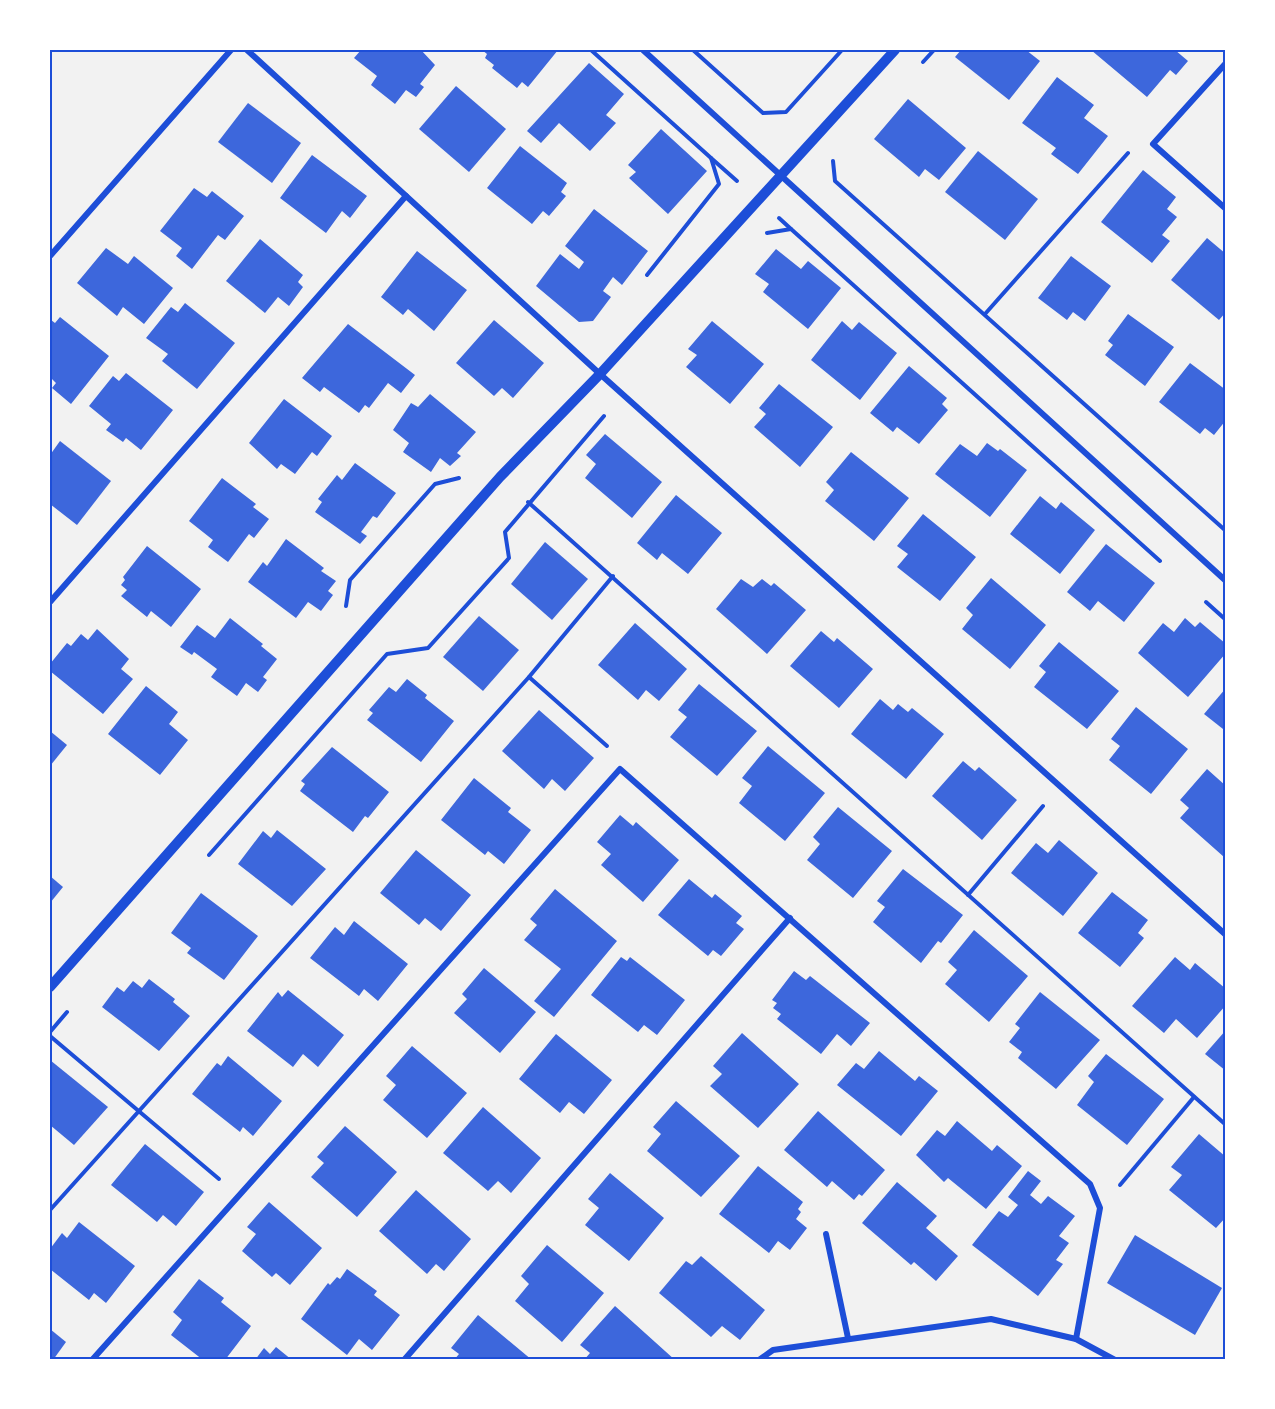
<svg xmlns="http://www.w3.org/2000/svg" width="1275" height="1409" viewBox="0 0 1275 1409" font-family="Literata,serif">
  <style>
    .building { fill: #3d67dc }
    .lines { fill: none; stroke-linecap: round; stroke-linejoin: round }
    .path { stroke: #1d4ed8; stroke-width: 4 }
    .minor { stroke: #1d4ed8; stroke-width: 6 }
    .tertiary { stroke: #1d4ed8; stroke-width: 10 }
    .neatline { fill: none; stroke: #1d4ed8; stroke-width: 2 }
  </style>
  <rect width="100%" height="100%" fill="#f2f2f2"/>
  <!-- building -->
  <g class="building">
    <polygon points="361,50 421,50 435,65 420,84 424,87 416,97 406,90 395,104 371,85 377,76 354,58"/>
    <polygon points="482,50 558,50 528,87 522,82 517,88 492,68 494,65 485,58 487,54"/>
    <polygon points="961,50 1026,50 1040,61 1009,100 955,57"/>
    <polygon points="1091,50 1175,50 1188,61 1176,75 1170,70 1147,97"/>
    <polygon points="589,63 624,94 606,115 616,123 590,151 559,123 541,143 527,131"/>
    <polygon points="1057,77 1094,105 1084,118 1108,136 1078,174 1051,154 1056,148 1022,123"/>
    <polygon points="456,86 506,129 469,172 419,129"/>
    <polygon points="908,99 966,148 939,180 925,169 919,177 874,139"/>
    <polygon points="248,103 301,143 272,183 218,142"/>
    <polygon points="661,129 707,171 668,214 629,178 636,172 628,165"/>
    <polygon points="520,146 567,183 561,192 566,196 549,216 543,211 532,224 487,188"/>
    <polygon points="978,151 1038,199 1005,240 945,192"/>
    <polygon points="312,155 367,196 350,218 342,211 326,233 280,198"/>
    <polygon points="1143,170 1176,197 1167,209 1177,217 1162,235 1170,241 1152,263 1101,222"/>
    <polygon points="194,188 207,197 212,191 244,216 225,240 218,235 192,269 176,256 182,248 160,231"/>
    <polygon points="594,209 648,251 622,285 613,277 603,291 611,297 593,321 579,322 536,286 560,254 579,269 584,262 565,246"/>
    <polygon points="1207,238 1226,254 1226,312 1219,320 1171,280"/>
    <polygon points="260,239 303,275 298,282 303,287 289,306 278,297 265,313 226,281"/>
    <polygon points="106,248 128,264 134,256 173,288 144,324 123,307 117,316 77,283"/>
    <polygon points="776,249 801,269 808,261 841,288 808,329 763,292 769,284 755,274"/>
    <polygon points="417,251 467,290 434,331 408,309 403,315 381,297"/>
    <polygon points="1071,256 1111,286 1085,321 1073,312 1067,320 1038,298"/>
    <polygon points="185,303 235,343 197,389 162,361 168,354 146,338 171,307 178,312"/>
    <polygon points="1128,314 1174,347 1145,386 1105,355 1113,345 1108,341"/>
    <polygon points="60,317 109,356 71,404 52,388 56,383 50,377 50,322 51,320 55,323"/>
    <polygon points="494,320 544,363 513,398 502,388 494,396 456,363"/>
    <polygon points="712,321 764,364 730,404 686,367 697,355 688,349"/>
    <polygon points="842,321 852,330 859,322 897,353 860,400 811,360"/>
    <polygon points="348,324 415,375 401,393 388,383 369,408 365,405 359,413 324,387 320,392 302,378"/>
    <polygon points="1190,363 1226,390 1226,420 1214,435 1205,428 1200,434 1159,402"/>
    <polygon points="909,366 947,398 942,404 948,410 919,444 897,427 893,432 870,413"/>
    <polygon points="126,373 173,410 141,450 126,438 123,442 106,430 111,424 89,406 113,376 119,381"/>
    <polygon points="779,384 833,427 800,467 754,427 766,414 759,408"/>
    <polygon points="430,394 476,432 457,453 461,456 450,466 440,458 431,472 403,452 409,443 393,430 411,403 418,407"/>
    <polygon points="284,399 332,436 317,456 312,452 295,474 281,464 277,469 249,443"/>
    <polygon points="605,434 662,482 632,518 585,478 596,464 586,455"/>
    <polygon points="60,441 111,481 77,525 50,504 50,455"/>
    <polygon points="987,443 998,451 1000,449 1027,470 990,517 935,474 960,444 977,456"/>
    <polygon points="851,452 909,498 874,541 825,501 834,490 826,482"/>
    <polygon points="355,463 396,493 377,518 373,516 361,532 367,536 360,544 315,512 322,502 318,499 337,475 342,480"/>
    <polygon points="222,478 256,504 253,507 269,519 254,538 249,534 228,562 208,547 213,540 189,521"/>
    <polygon points="676,495 722,533 688,574 662,553 657,560 637,543"/>
    <polygon points="1040,496 1056,509 1061,502 1095,530 1060,574 1010,534"/>
    <polygon points="923,514 976,557 940,601 897,567 908,554 897,546"/>
    <polygon points="286,539 324,568 321,571 336,581 328,591 333,595 321,611 308,602 296,618 248,582 263,562 267,566"/>
    <polygon points="545,542 588,579 552,620 511,584"/>
    <polygon points="1106,544 1155,583 1124,622 1098,601 1090,611 1067,592"/>
    <polygon points="147,546 201,589 171,627 151,611 147,617 121,596 127,590 121,585 125,580 123,577"/>
    <polygon points="991,578 1046,625 1010,669 962,629 973,615 966,608"/>
    <polygon points="741,579 753,587 762,579 771,586 774,583 806,610 767,654 716,609"/>
    <polygon points="479,616 519,650 483,691 443,657"/>
    <polygon points="230,618 263,644 261,646 277,659 263,677 267,680 258,692 246,683 237,696 211,677 217,669 194,652 192,655 180,647 197,625 215,638"/>
    <polygon points="1185,618 1195,627 1200,622 1226,644 1226,653 1188,697 1138,653 1163,623 1174,632"/>
    <polygon points="635,623 687,669 659,701 646,690 638,700 598,665"/>
    <polygon points="97,629 129,659 121,669 133,679 103,714 50,671 50,664 67,643 71,646 81,634 88,640"/>
    <polygon points="821,631 834,642 837,638 873,669 839,708 790,666"/>
    <polygon points="1059,642 1119,691 1087,729 1034,687 1046,672 1039,666"/>
    <polygon points="407,679 427,695 425,698 454,721 421,762 367,720 373,713 369,710 389,687 396,692"/>
    <polygon points="699,684 757,731 717,776 670,737 687,717 678,710"/>
    <polygon points="146,686 178,712 169,724 188,740 160,775 108,734"/>
    <polygon points="1226,688 1226,726 1223,729 1204,714"/>
    <polygon points="880,699 893,710 898,704 908,712 912,708 944,734 906,779 851,734"/>
    <polygon points="1136,707 1188,749 1151,794 1109,760 1120,746 1111,739"/>
    <polygon points="539,710 594,758 565,791 552,779 544,789 502,751"/>
    <polygon points="50,731 67,745 50,766"/>
    <polygon points="768,746 825,793 785,841 739,803 752,786 742,778"/>
    <polygon points="332,747 389,792 368,818 365,816 353,832 300,791 305,784 301,781"/>
    <polygon points="963,761 975,771 979,767 1017,800 982,840 932,796"/>
    <polygon points="1207,769 1226,786 1224,857 1180,818 1189,808 1180,800"/>
    <polygon points="474,778 511,808 508,812 531,830 504,864 488,851 485,855 441,820"/>
    <polygon points="838,807 892,851 853,898 807,860 820,844 813,837"/>
    <polygon points="620,815 633,826 636,822 679,860 643,902 601,865 611,854 597,842"/>
    <polygon points="277,830 326,869 292,906 238,864 263,831 271,838"/>
    <polygon points="1059,840 1098,873 1063,916 1011,873 1036,843 1048,853"/>
    <polygon points="416,850 471,895 441,931 425,918 419,925 380,893"/>
    <polygon points="903,869 963,915 941,943 938,941 921,963 873,922 885,907 877,901"/>
    <polygon points="50,876 63,887 50,903"/>
    <polygon points="689,879 712,898 715,894 742,916 736,923 744,929 721,956 713,950 708,956 658,915"/>
    <polygon points="555,889 617,941 554,1017 534,1001 561,969 524,940 537,925 530,919"/>
    <polygon points="1112,892 1148,920 1138,933 1144,938 1120,967 1078,933"/>
    <polygon points="201,893 258,936 224,980 187,953 191,948 171,933"/>
    <polygon points="354,921 408,964 378,1001 364,989 359,996 310,958 335,927 344,935"/>
    <polygon points="974,930 1028,976 989,1022 945,984 957,970 948,962"/>
    <polygon points="621,957 627,961 630,957 685,1000 657,1035 644,1025 638,1032 591,995"/>
    <polygon points="1175,957 1190,970 1195,963 1226,989 1226,1005 1197,1038 1176,1019 1164,1033 1132,1006"/>
    <polygon points="484,968 536,1012 500,1053 454,1013 467,999 462,994"/>
    <polygon points="794,971 806,980 810,976 870,1023 851,1046 837,1034 821,1054 777,1019 781,1014 773,1008 777,1003 772,1000"/>
    <polygon points="149,979 175,999 173,1002 190,1016 159,1051 102,1007 117,987 124,992 133,981 142,988"/>
    <polygon points="288,990 344,1035 318,1067 303,1054 293,1067 247,1031 278,992 282,997"/>
    <polygon points="1040,992 1100,1040 1056,1089 1018,1058 1022,1052 1009,1042 1020,1028 1015,1024"/>
    <polygon points="1226,1030 1226,1071 1205,1054"/>
    <polygon points="742,1033 799,1084 758,1128 710,1086 722,1074 713,1066"/>
    <polygon points="556,1034 612,1080 584,1114 569,1102 560,1113 519,1079"/>
    <polygon points="412,1046 467,1093 427,1138 383,1100 396,1085 386,1076"/>
    <polygon points="879,1051 915,1081 919,1076 938,1091 901,1136 837,1085 856,1063 864,1069"/>
    <polygon points="1106,1054 1164,1099 1127,1145 1077,1105 1094,1082 1088,1076"/>
    <polygon points="228,1056 282,1101 253,1136 243,1127 240,1132 192,1094 217,1063 221,1066"/>
    <polygon points="50,1060 108,1107 74,1145 50,1125"/>
    <polygon points="676,1101 740,1156 701,1197 647,1151 661,1134 653,1127"/>
    <polygon points="483,1107 541,1158 511,1193 498,1181 488,1191 443,1153"/>
    <polygon points="818,1111 885,1170 862,1196 859,1194 854,1200 832,1181 827,1187 784,1150"/>
    <polygon points="957,1121 992,1151 997,1145 1022,1166 986,1209 948,1178 944,1182 916,1155 937,1130 945,1136"/>
    <polygon points="345,1126 397,1172 357,1217 311,1177 324,1163 317,1157"/>
    <polygon points="1199,1134 1226,1157 1226,1217 1216,1228 1169,1190 1182,1175 1171,1167"/>
    <polygon points="145,1144 204,1192 176,1226 163,1215 157,1222 111,1185"/>
    <polygon points="758,1166 803,1202 798,1209 801,1212 796,1219 807,1228 790,1250 778,1241 769,1253 719,1214"/>
    <polygon points="1028,1171 1041,1181 1030,1195 1041,1204 1048,1196 1075,1216 1059,1236 1069,1243 1056,1260 1063,1264 1038,1296 972,1245 999,1211 1008,1217 1018,1205 1008,1197"/>
    <polygon points="610,1173 664,1218 629,1261 585,1225 599,1208 588,1199"/>
    <polygon points="897,1182 937,1216 926,1228 958,1256 936,1281 914,1262 911,1265 862,1223"/>
    <polygon points="416,1190 471,1239 444,1271 436,1264 427,1274 379,1231"/>
    <polygon points="269,1202 322,1248 290,1285 276,1273 272,1277 242,1251 256,1234 247,1227"/>
    <polygon points="79,1222 135,1266 106,1303 94,1293 89,1300 50,1269 50,1249 62,1233 67,1238"/>
    <polygon points="1135,1235 1222,1288 1195,1335 1107,1283"/>
    <polygon points="547,1245 604,1293 562,1342 515,1301 529,1284 521,1276"/>
    <polygon points="701,1256 765,1310 740,1340 722,1326 711,1337 659,1293 686,1261 692,1265"/>
    <polygon points="347,1269 377,1291 374,1295 400,1315 372,1350 359,1339 347,1355 301,1319 328,1283 330,1285 337,1277 340,1279"/>
    <polygon points="199,1279 224,1298 221,1302 251,1326 225,1360 203,1360 171,1335 182,1320 173,1312"/>
    <polygon points="615,1306 675,1360 584,1360 590,1353 580,1345"/>
    <polygon points="478,1315 532,1360 454,1360 459,1354 451,1348"/>
    <polygon points="50,1329 66,1342 53,1360 50,1360"/>
    <polygon points="276,1347 292,1360 255,1360 264,1348 270,1354"/>
  </g>
  <g class="lines">
    <!-- path -->
    <g class="path">
      <polyline points="591,50 711,158 719,184 647,275"/>
      <polyline points="693,50 763,113 786,112 842,50"/>
      <polyline points="923,62 934,50"/>
      <polyline points="711,158 737,181"/>
      <polyline points="833,161 835,181 1226,531"/>
      <polyline points="779,218 791,229"/>
      <polyline points="767,233 791,229 1160,561"/>
      <polyline points="985,314 1128,153"/>
      <polyline points="528,502 1226,1125"/>
      <polyline points="1206,602 1226,620"/>
      <polyline points="346,606 350,580 435,484 459,478"/>
      <polyline points="529,677 607,746"/>
      <polyline points="209,855 387,654 428,648 509,558 505,532 604,416"/>
      <polyline points="968,895 1043,806"/>
      <polyline points="50,1032 67,1012"/>
      <polyline points="50,1036 219,1179"/>
      <polyline points="1120,1185 1194,1097"/>
      <polyline points="50,1210 529,677 613,576"/>
    </g>
    <!-- minor -->
    <g class="minor">
      <polyline points="247,50 600,374 1226,935"/>
      <polyline points="643,50 1226,581"/>
      <polyline points="1226,63 1153,144 1226,209"/>
      <polyline points="50,256 231,50"/>
      <polyline points="50,602 406,196"/>
      <polyline points="826,1234 848,1338"/>
      <polyline points="92,1360 620,769 1090,1184 1100,1208 1076,1339"/>
      <polyline points="404,1360 790,918"/>
      <polyline points="759,1360 773,1350 991,1319 1076,1339 1115,1360"/>
    </g>
    <!-- tertiary -->
    <polyline class="tertiary" points="50,987 500,477 600,374 895,50"/>
  </g>
  <!-- border -->
  <rect width="1275" height="1409" fill="none" stroke="#ffffff" stroke-width="102"/>
  <rect x="51" y="51" width="1173" height="1307" class="neatline"/>
</svg>
